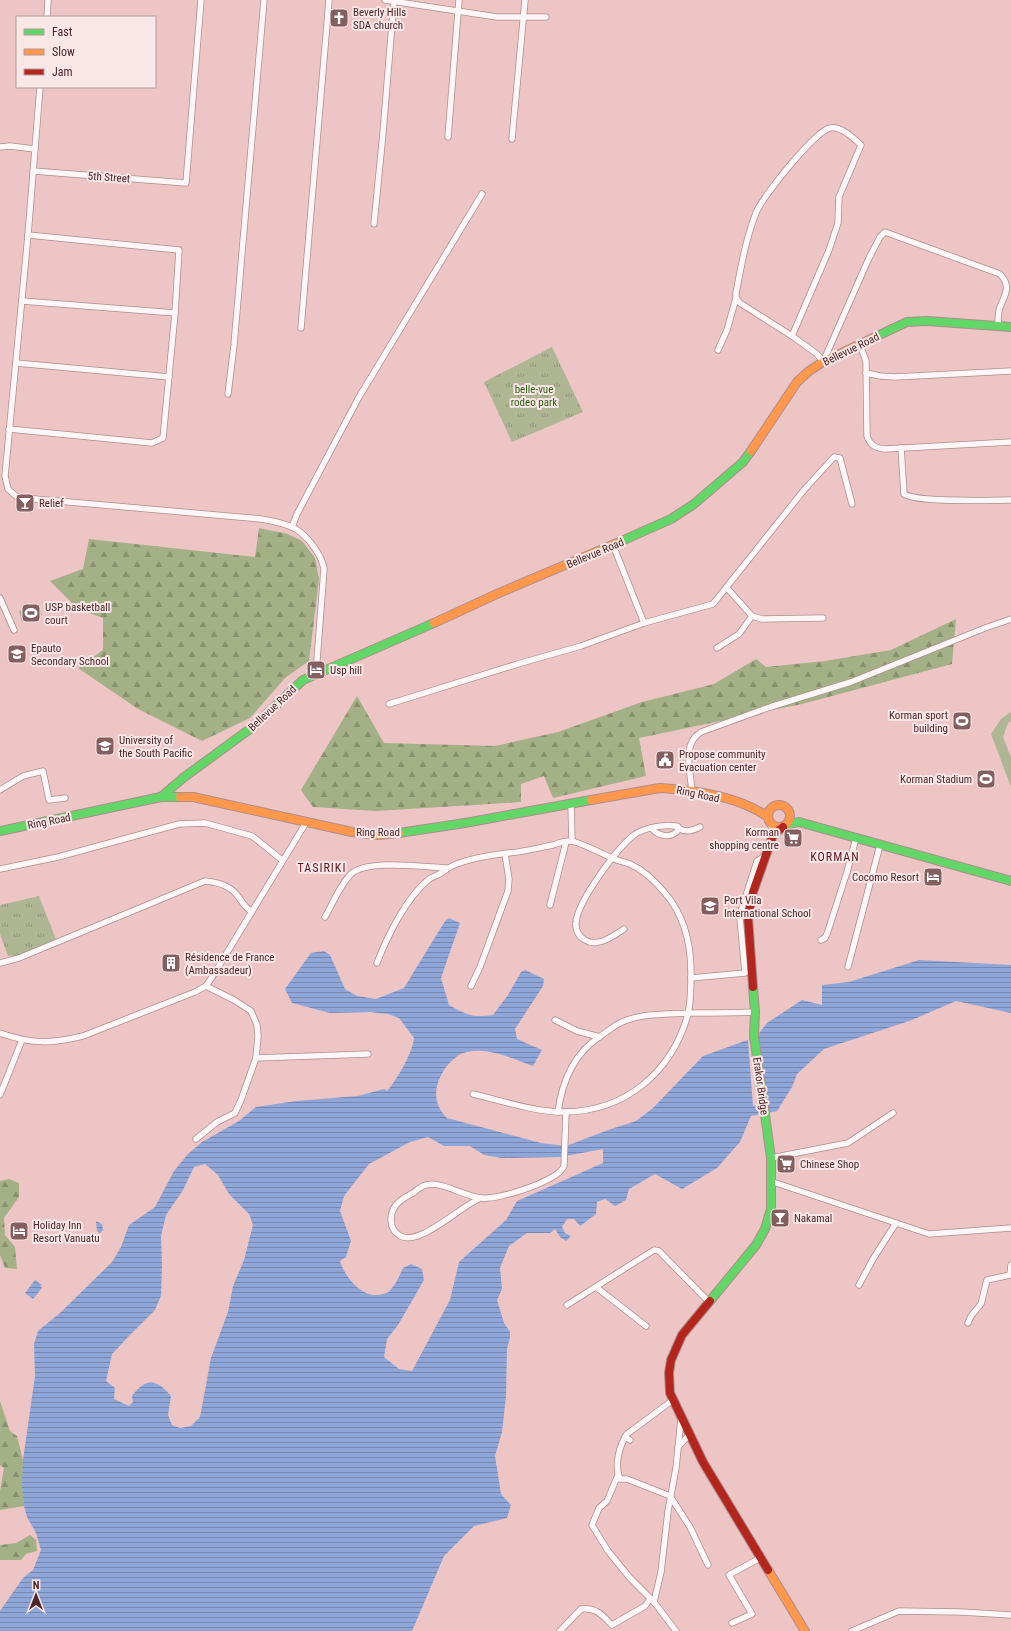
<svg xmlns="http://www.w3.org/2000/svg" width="1011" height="1631" viewBox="0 0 1011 1631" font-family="'Roboto Condensed',sans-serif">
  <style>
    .forest { fill: url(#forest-firs) }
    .park { fill: url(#park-tufts) }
    .pitch { fill: #aeb694 }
    .water { fill: url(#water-rules); fill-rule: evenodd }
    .pier { fill: #edc5c5 }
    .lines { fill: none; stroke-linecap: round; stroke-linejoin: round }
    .street-casing { stroke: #ae8d8e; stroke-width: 7 }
    .fast-casing { stroke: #ae8d8e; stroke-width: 10 }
    .slow-casing { stroke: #ae8d8e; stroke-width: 10 }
    .jam-casing { stroke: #ae8d8e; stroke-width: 10 }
    .street { stroke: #fcf6f6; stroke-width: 5.5 }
    .fast { stroke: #63d668; stroke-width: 8 }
    .slow { stroke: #ff974d; stroke-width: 8 }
    .jam { stroke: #b3261e; stroke-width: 8 }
    .labels { text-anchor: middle; stroke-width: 4; stroke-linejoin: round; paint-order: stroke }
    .poi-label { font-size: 11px; fill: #4c2829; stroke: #f9e6e6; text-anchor: start }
    .street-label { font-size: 11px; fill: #4c2829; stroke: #f9e6e6 }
    .park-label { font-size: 11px; fill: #2a6013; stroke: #f9e6e6 }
    .neighbourhood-label { font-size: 12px; letter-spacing: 1px; fill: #611720; stroke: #f9e6e6 }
  </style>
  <defs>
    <pattern id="forest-firs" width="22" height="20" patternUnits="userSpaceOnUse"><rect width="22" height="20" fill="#a4b187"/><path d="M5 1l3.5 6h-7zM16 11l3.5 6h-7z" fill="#88906e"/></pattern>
    <pattern id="park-tufts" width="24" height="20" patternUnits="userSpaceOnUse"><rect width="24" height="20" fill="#aeb694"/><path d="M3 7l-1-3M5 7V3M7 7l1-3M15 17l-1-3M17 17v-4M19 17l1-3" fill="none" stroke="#909479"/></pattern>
    <pattern id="water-rules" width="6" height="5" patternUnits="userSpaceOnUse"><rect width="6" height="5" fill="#8fa6d9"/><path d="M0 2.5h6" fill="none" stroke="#7787b0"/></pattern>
  </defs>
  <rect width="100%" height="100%" fill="#edc5c5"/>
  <!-- forest -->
  <g class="forest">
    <polygon points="259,528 288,534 302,541 315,558 319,579 309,661 285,678 250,718 202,741 138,709 78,668 103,650 103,618 78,609 50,581 83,569 89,539 255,557"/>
    <polygon points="956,619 952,664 802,704 639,738 646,776 553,798 544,776 521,784 521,802 376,811 313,807 301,790 357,696 384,743 495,746 558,732 642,702 714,684 756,659 766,667 825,661 891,650"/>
    <polygon points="9,1179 19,1183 19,1197 4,1218 5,1235 15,1247 17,1269 5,1268 0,1255 0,1181"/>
    <polygon points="0,1401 10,1431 17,1436 23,1460 24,1506 0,1510 0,1491 4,1468 0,1465"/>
    <polygon points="30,1535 36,1540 37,1551 26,1554 21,1560 0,1560 0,1545 16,1543"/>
  </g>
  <!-- park -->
  <g class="park">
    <polygon points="552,347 583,412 512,442 484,382"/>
    <polygon points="39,896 57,942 19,955 8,956 0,934 0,905"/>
  </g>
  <!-- pitch -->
  <g class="pitch">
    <polygon points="39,605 42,615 22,622 19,611"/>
    <polygon points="1011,712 1011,721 1008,723 1003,737 1011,757 1011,787 991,734 1001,719"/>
  </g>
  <!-- water -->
  <g class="water">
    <path d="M449,918l11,5 -19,55 8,27c18,10 24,13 44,10l15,-20 13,-23 4,-2 19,9 -1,7 -28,43 2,10 25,11 -9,16c-20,-7 -44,-19 -66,-14 -8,1 -15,8 -20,14 -13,17 -16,36 0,52l94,25 25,3 45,-17 25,-8 17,-13 50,-52 53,-19 11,-14 35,-23 20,5v-20l27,-3 70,-22 92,5v48l-55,-12 -44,19 -88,29 -27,25 -5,13 -15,24 -26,5 -11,26 -23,26 -35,21 -27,-15 -26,15 -3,11 -11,6 -10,-7 -8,3 -1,12 -16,12 -6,-7h-7l-5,8 3,6 6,3 -5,5 -6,-4 -5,-8 -5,4h-23l-18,13 -9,22 2,21 -5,11 7,23 6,9v5l-3,12 -1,47 -4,36 -7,24 6,38 10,11 -4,13 -33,8 -30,30 -32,75h-412v-20l23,-33 10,-8 8,-20 -5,-17 -9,-16 -3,-11 -2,-21 1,-25 12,-84 -1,-32 4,-13 22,-18 52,-51 9,-15 8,-22 26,-18 19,-36 14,-17 14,-12 37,-21 17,-14 40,-6 62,-5 26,-7 3,2c11,-13 25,-37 27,-53l-15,-20 -11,-4 -18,-2 -40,1 -38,-10 -7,-14 26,-36 13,-2 6,4 15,34 12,7 19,3 28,-11 41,-67zM428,1137l16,9h26l14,9 18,3 58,-1 43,-8v14l-86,38 -11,19 -47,42 -9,38 -38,71 -13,-2 -15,-12 3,-18 11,-14 26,-45 -2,-11 -11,-5 -8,4 -6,13 -8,11c-4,1 -9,3 -13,3 -16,1 -32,-20 -36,-34l6,-4 5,-16 -11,-30 4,-15 25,-32 41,-22zM205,1164l13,11 11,19 20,20 4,11 -9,35 -11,26 -5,26 -17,46 -11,59 -9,9 -11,2 -8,-3 -4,-10 3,-19c-14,-17 -25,-19 -39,0l1,6 -4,4 -15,-7 1,-11 -9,-7 6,-27 17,-18 26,-26 6,-14 1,-30 -1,-30 5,-21 17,-25 11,-23z"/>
    <polygon points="96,1221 102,1224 103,1230 100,1233 97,1231"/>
    <polygon points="35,1280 42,1285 40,1286 42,1288 33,1299 25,1293"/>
  </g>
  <!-- pier -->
  <polygon class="pier" points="757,1039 764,1104 753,1106 748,1040"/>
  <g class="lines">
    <defs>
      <g id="street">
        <polyline points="385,0 497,17 546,17"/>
        <polyline points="47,17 48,0"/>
        <path d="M40,87l-12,148 -23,241 3,13 9,8 7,1 237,21c11,2 23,4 33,9 13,7 28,27 30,41l-8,104"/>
        <polyline points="448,137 459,0"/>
        <polyline points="512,139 525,0"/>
        <polyline points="0,147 10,146 35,149"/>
        <polyline points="33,171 186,183 201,0"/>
        <polyline points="374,224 383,133 394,0"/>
        <path d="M736,298v-5c5,-26 10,-55 20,-80 5,-15 60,-83 74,-85 12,-2 23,10 31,17l-22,52 -1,26 -9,27 -37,86 25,18 6,8 46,-104 11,-21 5,-5 115,42c11,12 6,19 0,33 -2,5 -2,13 -2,19"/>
        <polyline points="22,301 175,313"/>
        <polyline points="301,328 329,0"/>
        <path d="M860,345l6,16 1,75c3,9 8,12 18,13l126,-7"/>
        <polyline points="718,350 727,330 736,298 740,303 792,336"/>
        <polyline points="16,363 169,377"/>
        <polyline points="866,373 880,376 895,377 1011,371"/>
        <polyline points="228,394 234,345 264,0"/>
        <polyline points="9,429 152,443 163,438 175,313 179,250 28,235"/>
        <path d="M901,448l3,46c14,9 87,6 107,6"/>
        <polyline points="292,527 297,514 359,397 482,194"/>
        <polyline points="613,545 644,623"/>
        <polyline points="0,598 14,630"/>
        <polyline points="752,616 762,619 823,618"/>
        <polyline points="717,648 739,634 752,616 727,588"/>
        <polyline points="389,704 521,663 581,646 644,623 713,604 804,490 834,457 840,458 852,504"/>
        <polyline points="0,790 23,776 43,771 49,800 65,798"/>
        <path d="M692,792c-1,-20 -11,-48 9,-60l69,-25 81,-25 134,-54 26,-9"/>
        <polyline points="571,805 572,841"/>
        <polyline points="771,825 773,835"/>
        <path d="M651,828c8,9 21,11 28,1"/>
        <polyline points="0,869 58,857 179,824 205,823 252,836 282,860"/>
        <polyline points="550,905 566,842"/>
        <path d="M325,917c8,-14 15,-32 26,-43 16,-15 74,-7 96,-6"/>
        <path d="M624,929c-11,7 -26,19 -39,11 -6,-3 -10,-10 -9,-18 2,-21 41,-74 58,-87 10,-7 29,-11 41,-9 6,1 0,0 5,3 6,4 14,1 20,-2"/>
        <polyline points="821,940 825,938 827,934 847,872 856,838"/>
        <path d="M0,963l19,-5 186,-77c12,1 24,4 32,14 5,6 7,12 14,16"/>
        <path d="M377,963c10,-26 29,-65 51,-83 3,-3 9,-4 13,-7 2,-1 4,-3 6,-4 13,-9 45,-14 61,-16 15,-1 30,-5 45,-8 5,-2 12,-4 18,-4 6,0 34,14 41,17 6,3 13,4 18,6 13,6 26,18 35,29 19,22 26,51 26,80 0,13 0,28 -3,41 -16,58 -62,97 -123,98 -31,0 -62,-11 -92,-18"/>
        <polyline points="848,967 880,845"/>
        <polyline points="691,978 745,973 740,918 742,908 757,861 765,856"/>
        <polyline points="471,986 480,967 508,891 509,879 505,854"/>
        <polyline points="555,1020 577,1031 600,1037"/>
        <path d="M0,1033c32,11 50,11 83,3l112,-44 11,-6 8,-12 93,-153"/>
        <polyline points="256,1058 368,1054"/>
        <polyline points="0,1095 22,1040"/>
        <path d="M558,1112c4,-30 16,-58 41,-75 8,-5 14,-11 23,-15 22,-9 45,-8 69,-9 21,0 42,0 64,-1"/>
        <polyline points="196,1139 217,1122 235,1113 241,1100 256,1058 258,1036 257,1025 251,1011 234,1000 206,986"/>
        <polyline points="771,1158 848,1143 893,1113"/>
        <polyline points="770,1181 929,1234 1011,1228"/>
        <path d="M481,1198c-20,7 -63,51 -82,37 -10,-6 -10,-21 -3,-30 4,-5 11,-9 17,-12 4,-3 8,-7 13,-8 16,-4 39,12 56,13 16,2 77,-17 82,-32l2,-54"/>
        <polyline points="859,1285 873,1259 896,1223"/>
        <polyline points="596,1287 646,1326"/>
        <polyline points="567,1305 654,1250 659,1251 709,1302"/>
        <polyline points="968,1323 971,1316 981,1304 987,1280 1010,1275 1011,1265"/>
        <path d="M673,1400l-46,34c-8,12 -13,32 -7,45h7l43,17 20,31 18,38"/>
        <polyline points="625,1437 630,1440"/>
        <polyline points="678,1447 689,1435"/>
        <polyline points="618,1475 607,1501 599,1508 592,1525 608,1551 630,1578 654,1602"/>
        <polyline points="732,1623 752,1614 729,1575 760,1558"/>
        <path d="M560,1631l21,-22c15,-2 21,6 31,16l33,-19 5,-7"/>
        <polyline points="676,1631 654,1602 661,1572 668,1511 676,1468 681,1419"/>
        <polyline points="852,1631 899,1611 961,1612 1011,1615"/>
      </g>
      <g id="fast">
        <polyline points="875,337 907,322 927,321 1011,327"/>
        <polyline points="617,543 671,519 694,504 743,462 751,451"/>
        <polyline points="161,797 183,778 254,726 303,680 434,623"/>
        <polyline points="786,825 799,822 1011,881"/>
        <polyline points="0,831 161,797 180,797"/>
        <polyline points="399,833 465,823 591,800"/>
        <polyline points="710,1301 756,1245 765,1229 771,1209 771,1158 754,1036 755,1012 753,987"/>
      </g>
      <g id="slow">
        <polyline points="751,451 797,382 809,371 823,362 875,337"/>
        <polyline points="434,623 499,593 617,543"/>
        <polyline points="180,797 193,797 352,832 378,835 399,833"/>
        <path d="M591,800l69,-12c35,2 78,8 108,29"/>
        <circle cx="779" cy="816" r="11"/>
        <polyline points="768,1570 805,1631"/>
      </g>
      <g id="jam">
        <polyline points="753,987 748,917 753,892 773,835 783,827"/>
        <polyline points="710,1301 682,1335 671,1360 669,1373 670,1393 703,1462 768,1570"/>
      </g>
    </defs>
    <!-- street casing -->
    <use href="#street" class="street-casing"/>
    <!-- fast casing -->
    <use href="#fast" class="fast-casing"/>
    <!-- slow casing -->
    <use href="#slow" class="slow-casing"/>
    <!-- jam casing -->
    <use href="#jam" class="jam-casing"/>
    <!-- street -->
    <use href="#street" class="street"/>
    <!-- fast -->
    <use href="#fast" class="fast"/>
    <!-- slow -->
    <use href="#slow" class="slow"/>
    <!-- jam -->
    <use href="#jam" class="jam"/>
  </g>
  <!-- icons -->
  <defs>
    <symbol id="church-square" viewBox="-11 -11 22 22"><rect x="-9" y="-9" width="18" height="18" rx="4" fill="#845f60" stroke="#f9e6e6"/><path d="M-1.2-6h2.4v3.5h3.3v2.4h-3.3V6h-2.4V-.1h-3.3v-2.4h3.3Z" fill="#fff"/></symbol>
    <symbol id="bar-square" viewBox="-11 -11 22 22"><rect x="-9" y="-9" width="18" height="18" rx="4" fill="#845f60" stroke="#f9e6e6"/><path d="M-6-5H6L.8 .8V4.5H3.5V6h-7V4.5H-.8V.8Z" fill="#fff"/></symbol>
    <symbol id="stadium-square" viewBox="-11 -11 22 22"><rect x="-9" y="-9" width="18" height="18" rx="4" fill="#845f60" stroke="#f9e6e6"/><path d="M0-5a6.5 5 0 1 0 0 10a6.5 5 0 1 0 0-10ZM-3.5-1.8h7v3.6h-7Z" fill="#fff"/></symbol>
    <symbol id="school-square" viewBox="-11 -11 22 22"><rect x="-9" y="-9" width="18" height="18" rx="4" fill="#845f60" stroke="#f9e6e6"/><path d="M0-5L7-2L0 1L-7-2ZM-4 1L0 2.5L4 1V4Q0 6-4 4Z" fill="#fff"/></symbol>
    <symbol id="hotel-square" viewBox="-11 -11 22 22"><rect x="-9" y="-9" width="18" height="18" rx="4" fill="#845f60" stroke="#f9e6e6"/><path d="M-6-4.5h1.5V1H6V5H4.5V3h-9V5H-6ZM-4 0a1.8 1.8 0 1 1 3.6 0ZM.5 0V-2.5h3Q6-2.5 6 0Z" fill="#fff"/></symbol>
    <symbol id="university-square" viewBox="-11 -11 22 22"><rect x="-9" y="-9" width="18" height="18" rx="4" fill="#845f60" stroke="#f9e6e6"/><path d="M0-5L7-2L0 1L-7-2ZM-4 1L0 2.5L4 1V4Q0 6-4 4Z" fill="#fff"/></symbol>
    <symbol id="civic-square" viewBox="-11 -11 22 22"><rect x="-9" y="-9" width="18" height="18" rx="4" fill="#845f60" stroke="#f9e6e6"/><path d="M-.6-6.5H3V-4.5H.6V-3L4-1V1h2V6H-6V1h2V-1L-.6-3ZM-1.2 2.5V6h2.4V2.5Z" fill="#fff"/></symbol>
    <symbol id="supermarket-square" viewBox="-11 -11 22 22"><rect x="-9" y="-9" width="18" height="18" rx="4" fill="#845f60" stroke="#f9e6e6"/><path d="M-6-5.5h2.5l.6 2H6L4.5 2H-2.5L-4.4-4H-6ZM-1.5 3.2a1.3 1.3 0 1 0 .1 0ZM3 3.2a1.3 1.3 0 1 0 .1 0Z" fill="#fff"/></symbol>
    <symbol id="building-square" viewBox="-11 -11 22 22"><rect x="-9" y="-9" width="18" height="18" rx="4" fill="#845f60" stroke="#f9e6e6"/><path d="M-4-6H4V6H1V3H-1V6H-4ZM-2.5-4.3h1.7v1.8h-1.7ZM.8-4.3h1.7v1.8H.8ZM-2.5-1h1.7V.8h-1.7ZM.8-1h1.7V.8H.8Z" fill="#fff"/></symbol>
  </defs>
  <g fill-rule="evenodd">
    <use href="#church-square" x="328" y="7" width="22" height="22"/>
    <use href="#bar-square" x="14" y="492" width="22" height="22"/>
    <use href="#stadium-square" x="20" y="602" width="22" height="22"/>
    <use href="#school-square" x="6" y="643" width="22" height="22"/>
    <use href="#hotel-square" x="305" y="659" width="22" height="22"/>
    <use href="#stadium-square" x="951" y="710" width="22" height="22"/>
    <use href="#university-square" x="94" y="735" width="22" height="22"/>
    <use href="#civic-square" x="654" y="749" width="22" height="22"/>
    <use href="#stadium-square" x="975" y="768" width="22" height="22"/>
    <use href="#supermarket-square" x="782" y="827" width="22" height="22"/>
    <use href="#hotel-square" x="922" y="866" width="22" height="22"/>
    <use href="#school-square" x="699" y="895" width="22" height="22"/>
    <use href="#building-square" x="160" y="952" width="22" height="22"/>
    <use href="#supermarket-square" x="775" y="1153" width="22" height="22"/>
    <use href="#bar-square" x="769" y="1207" width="22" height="22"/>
    <use href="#hotel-square" x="8" y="1220" width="22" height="22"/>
  </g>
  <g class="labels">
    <!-- poi labels -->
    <g class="poi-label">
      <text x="353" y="16">Beverly Hills<tspan x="353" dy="13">SDA church</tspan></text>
      <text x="39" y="507">Relief</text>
      <text x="45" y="611">USP basketball<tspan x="45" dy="13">court</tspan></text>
      <text x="31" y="652">Epauto<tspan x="31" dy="13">Secondary School</tspan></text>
      <text x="330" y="674">Usp hill</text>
      <text x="948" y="719" text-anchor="end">Korman sport<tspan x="948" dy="13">building</tspan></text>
      <text x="119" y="744">University of<tspan x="119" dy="13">the South Pacific</tspan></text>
      <text x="679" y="758">Propose community<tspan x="679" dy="13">Evacuation center</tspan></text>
      <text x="972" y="783" text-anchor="end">Korman Stadium</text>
      <text x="779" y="836" text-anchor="end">Korman<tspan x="779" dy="13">shopping centre</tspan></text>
      <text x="919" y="881" text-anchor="end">Cocomo Resort</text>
      <text x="724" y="904">Port Vila<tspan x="724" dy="13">International School</tspan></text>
      <text x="185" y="961">Résidence de France<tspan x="185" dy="13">(Ambassadeur)</tspan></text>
      <text x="800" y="1168">Chinese Shop</text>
      <text x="794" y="1222">Nakamal</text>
      <text x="33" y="1229">Holiday Inn<tspan x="33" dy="13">Resort Vanuatu</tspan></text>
    </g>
    <!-- street labels -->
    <g class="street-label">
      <text transform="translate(109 177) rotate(4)" y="4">5th Street</text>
      <text transform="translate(851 349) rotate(-26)" y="4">Bellevue Road</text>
      <text transform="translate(595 553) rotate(-23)" y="4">Bellevue Road</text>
      <text transform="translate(272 708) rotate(-43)" y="4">Bellevue Road</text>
      <text transform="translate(698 794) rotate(12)" y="4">Ring Road</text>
      <text transform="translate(49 821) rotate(-11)" y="4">Ring Road</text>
      <text x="378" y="836">Ring Road</text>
      <text transform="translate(761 1086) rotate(82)" y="4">Erakor Bridge</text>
    </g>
    <!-- park labels -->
    <g class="park-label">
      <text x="534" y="393">belle-vue<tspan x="534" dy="13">rodeo park</tspan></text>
    </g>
    <!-- neighbourhood labels -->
    <g class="neighbourhood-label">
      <text x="835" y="861">KORMAN</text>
      <text x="322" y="872">TASIRIKI</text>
    </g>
  </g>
  <!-- legend -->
  <rect x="16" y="16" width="140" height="72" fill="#f9e6e6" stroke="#b49a9a"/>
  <rect x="24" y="29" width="20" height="6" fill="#63d668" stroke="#b49a9a"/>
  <text x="52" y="36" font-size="12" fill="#4c2829">Fast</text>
  <rect x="24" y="49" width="20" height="6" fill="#ff974d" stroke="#b49a9a"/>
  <text x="52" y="56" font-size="12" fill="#4c2829">Slow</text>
  <rect x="24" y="69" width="20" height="6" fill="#b3261e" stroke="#b49a9a"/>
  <text x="52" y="76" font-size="12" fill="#4c2829">Jam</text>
  <!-- north arrow -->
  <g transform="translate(36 1595)" stroke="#f9e6e6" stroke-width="3" paint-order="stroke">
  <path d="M0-3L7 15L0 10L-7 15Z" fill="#4c2829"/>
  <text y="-6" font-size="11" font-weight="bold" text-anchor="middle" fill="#4c2829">N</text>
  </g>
</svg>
